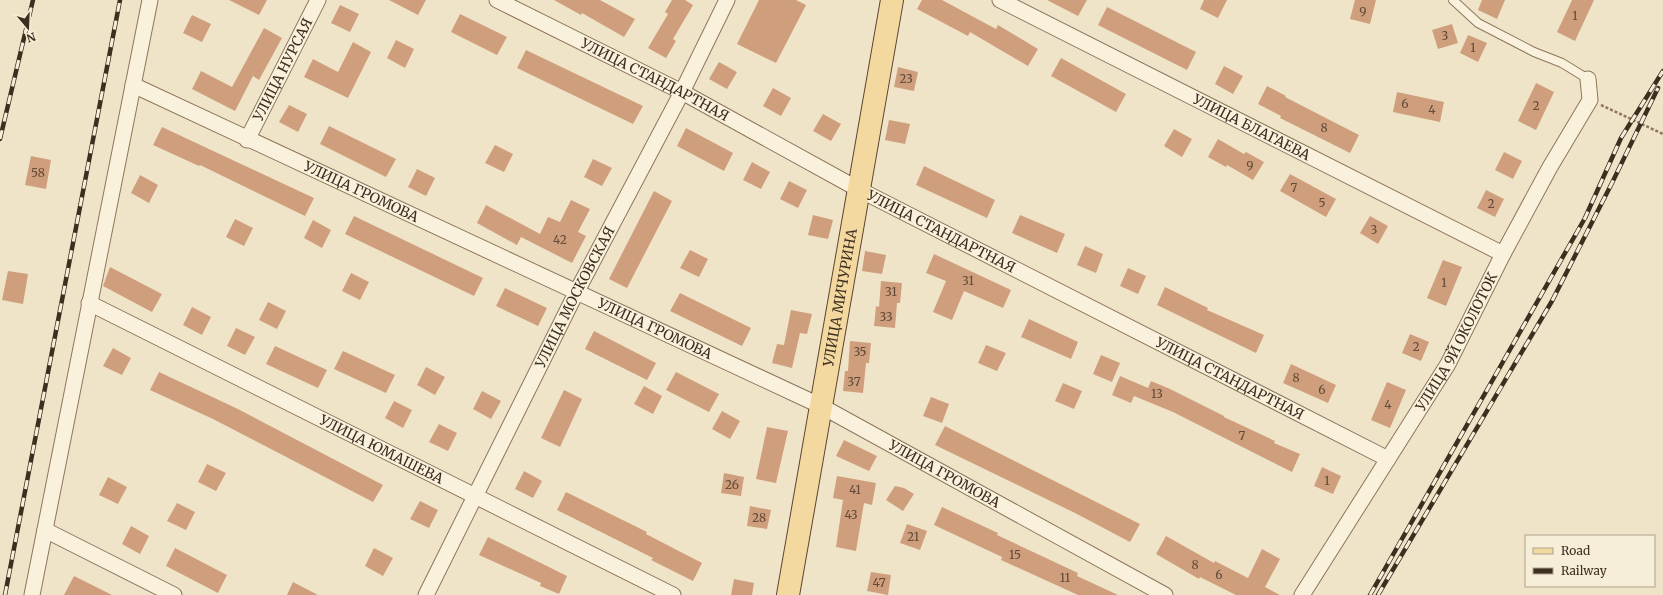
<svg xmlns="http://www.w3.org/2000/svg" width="1663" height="595" viewBox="0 0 1663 595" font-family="Merriweather,serif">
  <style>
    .building { fill: #cf9f7d }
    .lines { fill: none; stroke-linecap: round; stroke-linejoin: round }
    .service-casing { stroke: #8d765c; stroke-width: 10 }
    .minor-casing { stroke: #8d765c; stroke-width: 17 }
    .primary-casing { stroke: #5b4430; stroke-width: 24 }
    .path { stroke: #8d765c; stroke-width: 2.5; stroke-dasharray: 3 2; stroke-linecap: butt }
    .service { stroke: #faf1dc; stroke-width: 8 }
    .minor { stroke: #faf1dc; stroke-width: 15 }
    .primary { stroke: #f3d9a0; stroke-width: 22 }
    .rail-casing { stroke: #3d2e20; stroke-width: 4.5 }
    .rail { stroke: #f7eed8; stroke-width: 3; stroke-dasharray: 9; stroke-linecap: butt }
    .labels { text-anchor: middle; stroke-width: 3; stroke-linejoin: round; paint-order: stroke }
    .number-label { font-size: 12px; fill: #624a37 }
    .street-label { font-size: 14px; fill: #3d2e20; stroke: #f7eed8 }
  </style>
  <rect width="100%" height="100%" fill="#f0e4c8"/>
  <!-- building -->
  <g class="building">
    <polygon points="229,0 267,0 259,15"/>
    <polygon points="389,0 426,0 418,15"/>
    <polygon points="554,0 600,0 635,19 624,37 582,13 581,15"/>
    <polygon points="672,0 685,0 693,5 673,39 676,41 666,58 648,48 668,14 665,12"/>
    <polygon points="759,0 796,0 806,5 776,63 737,44"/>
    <polygon points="922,0 942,0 996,29 998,25 1038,49 1028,66 970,32 968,36 917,9"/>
    <polygon points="1047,0 1087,0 1078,16"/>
    <polygon points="1204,0 1227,0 1218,18 1200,9"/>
    <polygon points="1355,0 1376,0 1370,24 1350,19"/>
    <polygon points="1482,0 1505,0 1497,19 1478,10"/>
    <polygon points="1572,0 1594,0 1575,41 1557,32"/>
    <polygon points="340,5 359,14 350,32 331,23"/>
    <polygon points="1107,7 1196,52 1187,70 1098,25"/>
    <polygon points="460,14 507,37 497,55 451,32"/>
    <polygon points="192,15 211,24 202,42 183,33"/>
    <polygon points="1452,24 1458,43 1438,49 1432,30"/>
    <polygon points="264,28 282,38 259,80 253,76 235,111 192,89 201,71 232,87"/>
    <polygon points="1468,35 1487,43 1478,62 1460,53"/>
    <polygon points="396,40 414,49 405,68 387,58"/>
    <polygon points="353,42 371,52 348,98 304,77 313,59 338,72"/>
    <polygon points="526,50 643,106 633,124 517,68"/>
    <polygon points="1061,58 1126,94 1116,112 1051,76"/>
    <polygon points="719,62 737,72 727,89 709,79"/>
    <polygon points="1224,66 1243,76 1233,94 1215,84"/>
    <polygon points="898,67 918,72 914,91 894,87"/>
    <polygon points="1536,83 1554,92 1536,130 1518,121"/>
    <polygon points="1267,86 1286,96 1285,97 1359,135 1350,153 1280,118 1281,116 1258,104"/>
    <polygon points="773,88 791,98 781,116 763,106"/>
    <polygon points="1397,92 1444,102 1440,122 1393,112"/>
    <polygon points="289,105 307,114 298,132 279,122"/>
    <polygon points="823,114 841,124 831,141 813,131"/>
    <polygon points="889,120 910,124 905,144 885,140"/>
    <polygon points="329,126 396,159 386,177 320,144"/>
    <polygon points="162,127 314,198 305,216 200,165 199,166 153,145"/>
    <polygon points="686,128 733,153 724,171 677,146"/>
    <polygon points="1174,129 1192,139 1182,157 1164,146"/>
    <polygon points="1218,139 1244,154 1246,152 1264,162 1253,180 1227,165 1226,167 1208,157"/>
    <polygon points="495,145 513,154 504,172 485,163"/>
    <polygon points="1504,152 1522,161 1513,179 1495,170"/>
    <polygon points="31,156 51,160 46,189 25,185"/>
    <polygon points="593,159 612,168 602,186 584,177"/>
    <polygon points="752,162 770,172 761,189 743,180"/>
    <polygon points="924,166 995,200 987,218 916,185"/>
    <polygon points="417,169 435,178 426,196 408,187"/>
    <polygon points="1290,174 1336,199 1326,217 1280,191"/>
    <polygon points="140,175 158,185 149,203 131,193"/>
    <polygon points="789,181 807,190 798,208 780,199"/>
    <polygon points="1486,190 1504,199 1495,217 1477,208"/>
    <polygon points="654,191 672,201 627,288 609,279"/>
    <polygon points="571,200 590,209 578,232 586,236 572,263 521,237 517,245 477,223 486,205 540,234 548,217 560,222"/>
    <polygon points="813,215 833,220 828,239 808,235"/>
    <polygon points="1020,215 1065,234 1057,253 1012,233"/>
    <polygon points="354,216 483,278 474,296 345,234"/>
    <polygon points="1370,216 1388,226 1378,244 1360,233"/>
    <polygon points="235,219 253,228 244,246 226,237"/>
    <polygon points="313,220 331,230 322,248 304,238"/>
    <polygon points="1085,246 1103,254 1096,273 1077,265"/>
    <polygon points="690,250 708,259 699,277 680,268"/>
    <polygon points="865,251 886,255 882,274 862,271"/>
    <polygon points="934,254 1011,290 1003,308 964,291 952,320 933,312 946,281 926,273"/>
    <polygon points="1443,260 1462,267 1446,306 1427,298"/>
    <polygon points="110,267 162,294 152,312 103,286"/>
    <polygon points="1128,268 1146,276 1138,294 1120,286"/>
    <polygon points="8,271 28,274 23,304 2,300"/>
    <polygon points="351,273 369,282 360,300 342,291"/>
    <polygon points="881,281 902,283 900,303 897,303 895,328 874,326 876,306 879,307"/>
    <polygon points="1165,287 1208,308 1207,310 1264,335 1256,353 1157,305"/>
    <polygon points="505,288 547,308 538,326 496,306"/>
    <polygon points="680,293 751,328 742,346 670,311"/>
    <polygon points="268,302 286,311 277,329 259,320"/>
    <polygon points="192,307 211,317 202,335 183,325"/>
    <polygon points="791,310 812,314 807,334 800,333 792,368 772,363 777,344 784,345"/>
    <polygon points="1029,319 1078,342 1071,359 1021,337"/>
    <polygon points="236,328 255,337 245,355 227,346"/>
    <polygon points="594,331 656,363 647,380 585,349"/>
    <polygon points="1410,334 1429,342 1421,361 1402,353"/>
    <polygon points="850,341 871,343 869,363 866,363 863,393 843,391 845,371 848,371"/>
    <polygon points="986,345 1006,353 997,371 978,363"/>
    <polygon points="275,346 327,370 318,388 266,364"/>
    <polygon points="113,348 131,358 122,375 103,366"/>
    <polygon points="343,351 395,375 386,393 334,369"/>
    <polygon points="1101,355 1120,363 1112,382 1093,374"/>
    <polygon points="1291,364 1336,385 1328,403 1283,383"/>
    <polygon points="426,367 445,377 435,395 417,385"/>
    <polygon points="159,372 238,409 383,485 373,502 213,419 150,390"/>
    <polygon points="676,372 719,394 709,412 666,390"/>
    <polygon points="1120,376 1148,388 1151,381 1170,389 1224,416 1224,417 1275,441 1274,443 1300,454 1292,472 1173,412 1134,396 1131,403 1112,395"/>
    <polygon points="1387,382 1406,390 1390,428 1371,420"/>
    <polygon points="1063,383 1082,391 1074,409 1055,401"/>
    <polygon points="644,386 662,396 653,414 634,404"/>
    <polygon points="564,390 582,399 560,447 541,438"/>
    <polygon points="482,391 501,401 491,419 473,409"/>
    <polygon points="931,397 949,404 942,423 923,416"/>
    <polygon points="394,401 412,410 403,428 385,418"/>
    <polygon points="722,411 740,421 730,439 712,429"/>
    <polygon points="439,424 457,433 448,451 429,442"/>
    <polygon points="945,426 1140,524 1130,542 1075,513 935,445"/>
    <polygon points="767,427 788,431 776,483 756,479"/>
    <polygon points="844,440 877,456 869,471 836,456"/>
    <polygon points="207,464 226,473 216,491 198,482"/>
    <polygon points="1322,467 1341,476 1333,494 1314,486"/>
    <polygon points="524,471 542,481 533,498 515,489"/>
    <polygon points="724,473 744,477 741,496 721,493"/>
    <polygon points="837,476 876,483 872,505 864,503 856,551 836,547 843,500 833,498"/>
    <polygon points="108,477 127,487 118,504 99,495"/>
    <polygon points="895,486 904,488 914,494 903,511 886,500"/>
    <polygon points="566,492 647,532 646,534 702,563 693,581 651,560 653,558 557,510"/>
    <polygon points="420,501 438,510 429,528 410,519"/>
    <polygon points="177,503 195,512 186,530 167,521"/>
    <polygon points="750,506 771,510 767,529 747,526"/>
    <polygon points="942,507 998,533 997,535 1078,573 1077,576 1118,595 1078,595 1001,560 1002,557 934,525"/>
    <polygon points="907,524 927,531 920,550 900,543"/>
    <polygon points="131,526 149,536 140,554 122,544"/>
    <polygon points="1166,536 1214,563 1215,561 1248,578 1262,549 1280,559 1265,587 1280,595 1236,595 1200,577 1199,579 1156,554"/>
    <polygon points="488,537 567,576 559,594 540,586 541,583 479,555"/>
    <polygon points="175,548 227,575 218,593 166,566"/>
    <polygon points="374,548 393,558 383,576 365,566"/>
    <polygon points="871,572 891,575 888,595 867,591"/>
    <polygon points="74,576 112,595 64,595"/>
    <polygon points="734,579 754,583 752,595 731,595"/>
    <polygon points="293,582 318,595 287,595"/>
  </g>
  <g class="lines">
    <defs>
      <polyline id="service" points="1453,0 1478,23 1534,52 1562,63 1588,79"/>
      <g id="minor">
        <path id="s1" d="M497,0l185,92 176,97 530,270"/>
        <path id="s2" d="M1000,0l503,254"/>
        <path id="s3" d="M133,85l688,321 344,189"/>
        <path id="s4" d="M247,140l71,-140"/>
        <path id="s5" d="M89,303l584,292"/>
        <polyline points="45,530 174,595"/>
        <polyline points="32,595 150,0"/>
        <path id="s6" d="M426,595l150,-302 106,-201 45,-92"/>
        <path id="s7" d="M1302,595l146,-231 55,-110 47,-87 40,-67 -2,-21"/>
      </g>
      <g id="primary">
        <path id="s8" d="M788,595l104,-595"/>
      </g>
    </defs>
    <!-- service casing -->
    <use href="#service" class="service-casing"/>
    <!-- minor casing -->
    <use href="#minor" class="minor-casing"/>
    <!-- primary casing -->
    <use href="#primary" class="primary-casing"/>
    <!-- path -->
    <polyline class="path" points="1601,105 1663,134"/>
    <!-- service -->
    <use href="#service" class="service"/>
    <!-- minor -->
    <use href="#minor" class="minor"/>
    <!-- primary -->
    <use href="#primary" class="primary"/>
    <defs>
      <g id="rail">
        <polyline points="0,139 33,0"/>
        <polyline points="5,595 120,0"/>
        <polyline points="1370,595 1585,218 1621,138 1663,71"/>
        <polyline points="1378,595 1552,301 1612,183 1658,88"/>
      </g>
    </defs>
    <!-- rail casing -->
    <use href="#rail" class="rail-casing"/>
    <!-- rail -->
    <use href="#rail" class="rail"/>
  </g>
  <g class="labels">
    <!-- number labels -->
    <g class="number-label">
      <text x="1363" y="16">9</text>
      <text x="1575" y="20">1</text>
      <text x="1445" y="40">3</text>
      <text x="1473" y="52">1</text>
      <text x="906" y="83">23</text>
      <text x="1405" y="108">6</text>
      <text x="1536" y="110">2</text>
      <text x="1432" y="114">4</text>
      <text x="1324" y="132">8</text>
      <text x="1250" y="170">9</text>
      <text x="38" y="177">58</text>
      <text x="1294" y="192">7</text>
      <text x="1322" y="207">5</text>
      <text x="1491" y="208">2</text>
      <text x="1374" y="234">3</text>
      <text x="560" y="244">42</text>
      <text x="968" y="285">31</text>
      <text x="1444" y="287">1</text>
      <text x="891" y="296">31</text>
      <text x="886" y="321">33</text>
      <text x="1416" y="351">2</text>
      <text x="860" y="356">35</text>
      <text x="1296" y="382">8</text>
      <text x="854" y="386">37</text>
      <text x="1322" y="394">6</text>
      <text x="1157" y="398">13</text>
      <text x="1388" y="409">4</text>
      <text x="1242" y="440">7</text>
      <text x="1327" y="485">1</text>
      <text x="732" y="489">26</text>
      <text x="855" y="494">41</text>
      <text x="851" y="519">43</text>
      <text x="759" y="522">28</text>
      <text x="913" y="541">21</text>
      <text x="1015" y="559">15</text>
      <text x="1195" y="569">8</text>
      <text x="1219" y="579">6</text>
      <text x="1065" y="582">11</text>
      <text x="879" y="587">47</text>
    </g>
    <!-- street labels -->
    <g class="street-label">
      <text dy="5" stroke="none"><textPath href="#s4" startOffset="79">УЛИЦА НУРСАЯ</textPath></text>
      <text dy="5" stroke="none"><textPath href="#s1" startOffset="177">УЛИЦА СТАНДАРТНАЯ</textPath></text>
      <text dy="5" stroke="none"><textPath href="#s2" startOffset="282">УЛИЦА БЛАГАЕВА</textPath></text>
      <text dy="5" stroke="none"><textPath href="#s3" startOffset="252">УЛИЦА ГРОМОВА</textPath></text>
      <text dy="5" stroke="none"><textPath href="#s1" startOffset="501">УЛИЦА СТАНДАРТНАЯ</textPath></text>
      <text dy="5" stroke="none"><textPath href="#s6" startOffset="333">УЛИЦА МОСКОВСКАЯ</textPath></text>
      <text dy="5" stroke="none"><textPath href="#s8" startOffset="302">УЛИЦА МИЧУРИНА</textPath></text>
      <text dy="5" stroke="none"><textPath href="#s3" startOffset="576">УЛИЦА ГРОМОВА</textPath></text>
      <text dy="5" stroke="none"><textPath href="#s7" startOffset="297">УЛИЦА 9Й ОКОЛОТОК</textPath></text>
      <text dy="5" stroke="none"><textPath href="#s1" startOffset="825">УЛИЦА СТАНДАРТНАЯ</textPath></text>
      <text dy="5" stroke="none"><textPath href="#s5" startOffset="327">УЛИЦА ЮМАШЕВА</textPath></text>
      <text dy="5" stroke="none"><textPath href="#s3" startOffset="900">УЛИЦА ГРОМОВА</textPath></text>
    </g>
  </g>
  <!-- legend -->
  <rect x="1525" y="535" width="130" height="52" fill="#f7eed8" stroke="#ada18e"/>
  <rect x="1533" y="548" width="20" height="6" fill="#f3d9a0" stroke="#ada18e"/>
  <text x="1561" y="555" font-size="12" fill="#3d2e20">Road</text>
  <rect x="1533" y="568" width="20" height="6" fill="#3d2e20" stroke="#ada18e"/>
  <text x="1561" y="575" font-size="12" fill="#3d2e20">Railway</text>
  <!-- north arrow -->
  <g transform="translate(28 28) rotate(161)" stroke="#f7eed8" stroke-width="3" paint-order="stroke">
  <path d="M0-3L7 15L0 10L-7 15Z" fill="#3d2e20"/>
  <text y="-6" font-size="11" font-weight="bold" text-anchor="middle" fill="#3d2e20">N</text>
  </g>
</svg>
